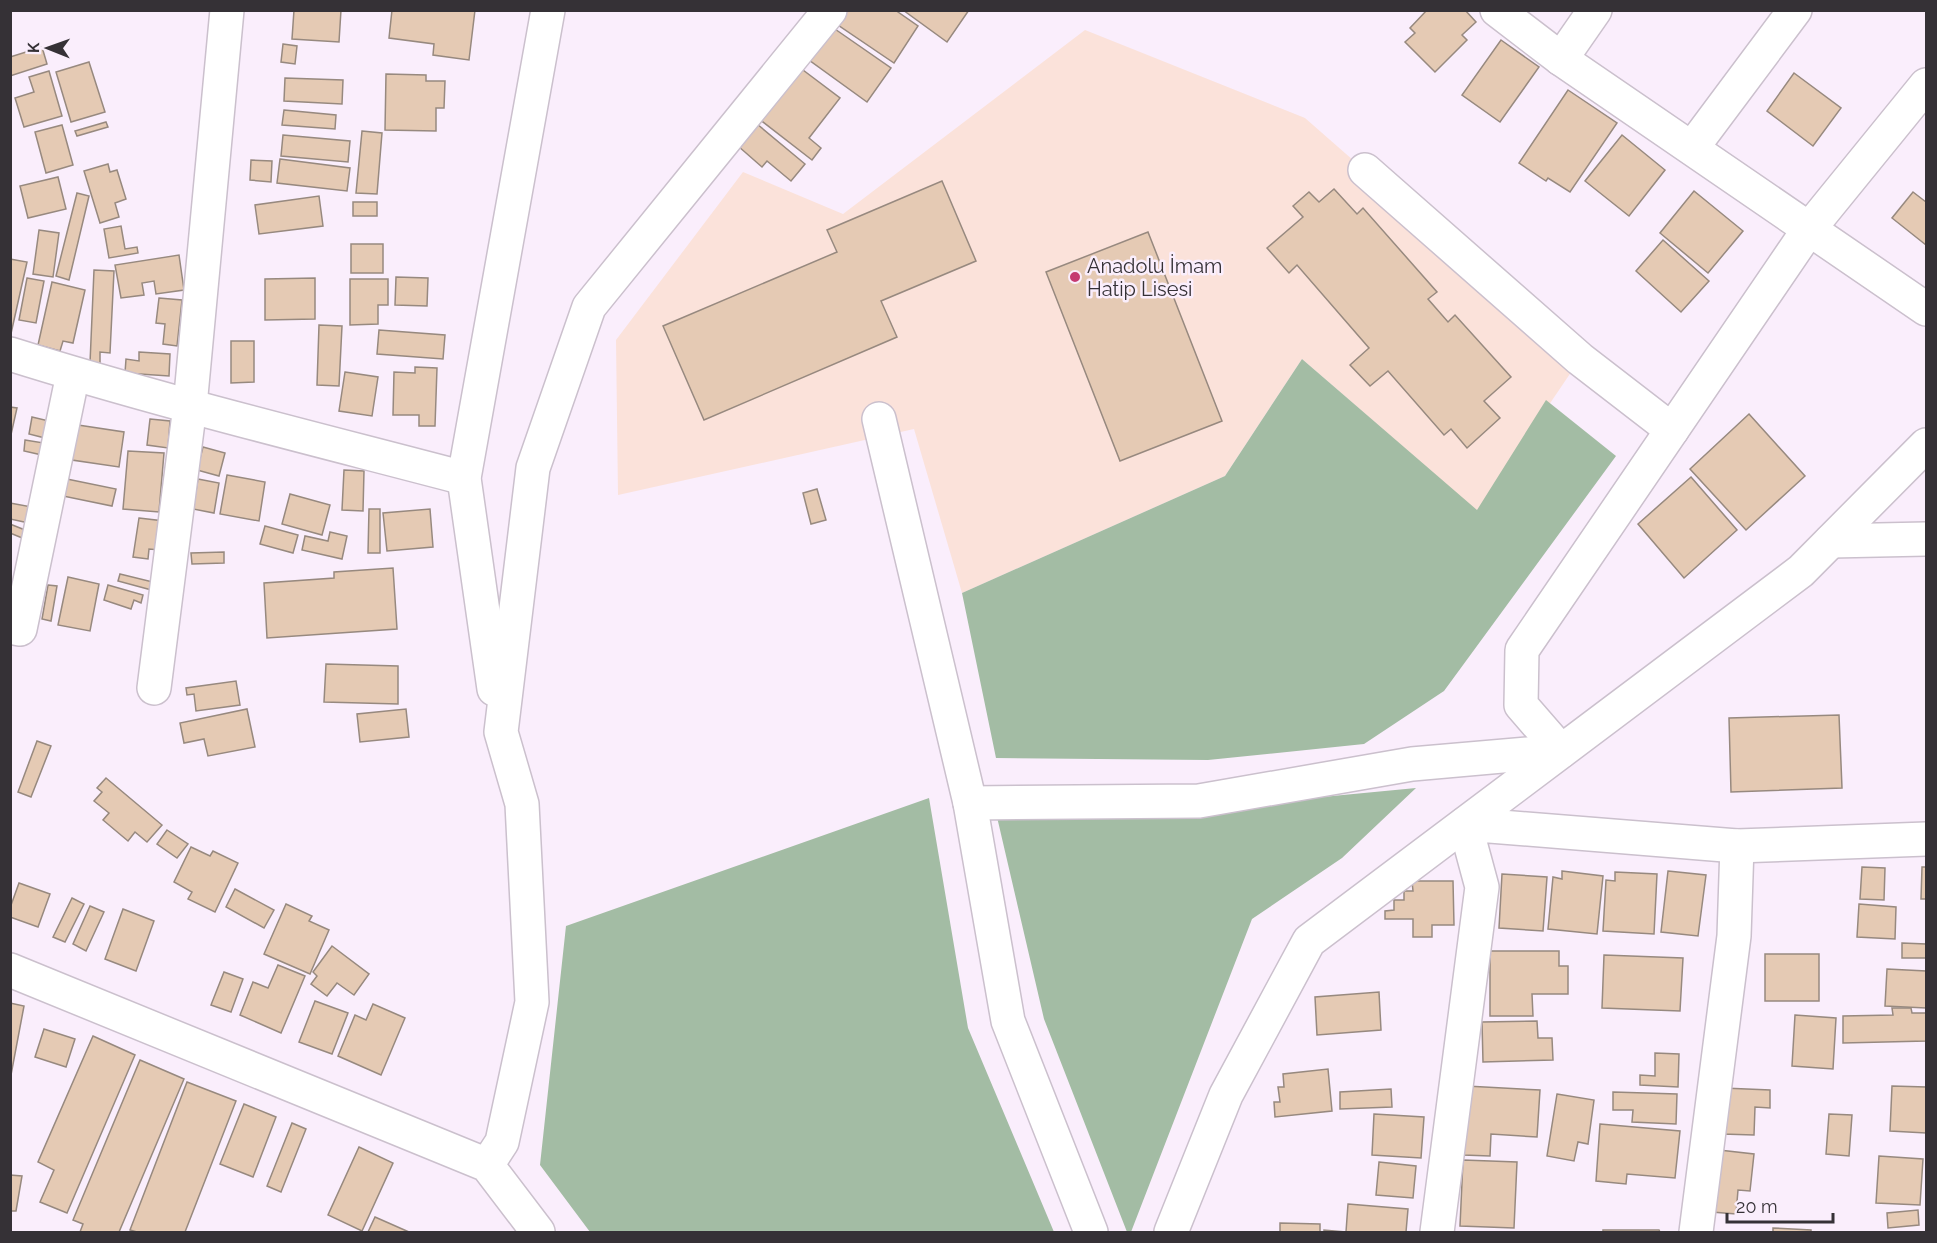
<svg xmlns="http://www.w3.org/2000/svg" width="1937" height="1243" viewBox="0 0 1937 1243" font-family="Raleway,sans-serif">
  <style>
    .education { fill: #fbe2da }
    .forest { fill: #a3bca4 }
    .building { fill: #e5cab4; stroke: #97897f; stroke-width: 1.5 }
    .lines { fill: none; stroke-linecap: round; stroke-linejoin: round }
    .street-casing { stroke: #cbc0cd; stroke-width: 36 }
    .secondary-casing { stroke: #cbc0cd; stroke-width: 36 }
    .street { stroke: #fff; stroke-width: 33 }
    .secondary { stroke: #fff; stroke-width: 33 }
    .poi-dot { fill: #c53a71; stroke: #faeefc; stroke-width: 2 }
    .labels { text-anchor: middle; stroke-width: 5; stroke-linejoin: round; paint-order: stroke }
    .poi-label { font-size: 20px; fill: #353136; stroke: #faeefc; text-anchor: start }
  </style>
  <rect width="100%" height="100%" fill="#faeefc"/>
  <!-- education -->
  <polygon class="education" points="1085,30 1305,118 1580,359 1477,511 1302,359 1225,476 962,593 914,429 618,495 616,340 743,172 843,214"/>
  <!-- forest -->
  <g class="forest">
    <polygon points="1302,359 1477,510 1546,400 1616,456 1444,691 1364,744 1208,760 996,758 962,593 1225,476"/>
    <polygon points="1416,788 1342,858 1252,919 1131,1232 1127,1232 1044,1019 997,817 1217,807"/>
    <polygon points="929,798 968,1028 1054,1232 590,1232 540,1165 566,926"/>
  </g>
  <!-- building -->
  <g class="building">
    <polygon points="294,10 341,10 339,42 292,39"/>
    <polygon points="392,10 475,10 469,60 433,55 434,44 389,38"/>
    <polygon points="844,10 895,10 918,26 894,63 835,23"/>
    <polygon points="903,10 969,10 947,42"/>
    <polygon points="1427,10 1465,10 1476,22 1462,35 1467,40 1435,72 1405,42 1415,33 1410,28"/>
    <polygon points="832,27 891,68 867,102 809,60"/>
    <polygon points="1501,40 1539,67 1500,122 1462,95"/>
    <polygon points="283,44 297,46 295,64 281,62"/>
    <polygon points="42,47 47,64 10,76 10,57"/>
    <polygon points="89,62 105,112 71,122 56,72"/>
    <polygon points="799,67 840,98 809,138 821,148 812,160 759,119"/>
    <polygon points="49,71 62,116 24,127 15,98 34,92 29,77"/>
    <polygon points="1794,73 1841,108 1813,146 1767,111"/>
    <polygon points="386,74 426,75 426,81 445,81 444,108 436,108 436,131 385,130"/>
    <polygon points="285,78 343,80 342,104 284,101"/>
    <polygon points="1568,90 1617,123 1570,192 1548,178 1546,181 1519,163"/>
    <polygon points="284,110 336,115 335,129 282,125"/>
    <polygon points="106,122 108,127 77,136 75,131"/>
    <polygon points="757,124 805,164 791,181 767,161 762,167 738,146"/>
    <polygon points="62,125 73,165 46,173 35,132"/>
    <polygon points="362,131 382,133 377,194 356,193"/>
    <polygon points="283,135 350,141 348,162 281,156"/>
    <polygon points="1622,135 1665,170 1629,216 1585,181"/>
    <polygon points="280,159 350,168 347,191 277,183"/>
    <polygon points="251,160 272,161 271,182 250,180"/>
    <polygon points="108,164 110,172 117,170 126,199 115,203 119,217 100,223 84,171"/>
    <polygon points="58,177 66,209 28,218 20,186"/>
    <polygon points="942,181 976,261 881,301 897,337 704,420 663,326 837,252 827,230"/>
    <polygon points="1334,189 1357,214 1363,208 1437,292 1428,299 1448,322 1455,315 1511,377 1484,401 1500,418 1467,448 1451,429 1444,435 1388,371 1370,386 1350,365 1369,348 1297,265 1289,273 1267,248 1303,217 1293,206 1309,192 1319,202"/>
    <polygon points="1694,191 1743,231 1708,273 1660,233"/>
    <polygon points="1913,192 1926,202 1926,245 1892,218"/>
    <polygon points="77,193 89,196 69,280 56,276"/>
    <polygon points="319,196 323,226 259,234 255,205"/>
    <rect x="353" y="202" width="24" height="14"/>
    <polygon points="121,226 125,249 137,247 138,253 109,258 104,229"/>
    <polygon points="39,230 59,233 53,277 33,274"/>
    <polygon points="1148,232 1222,421 1120,461 1046,272"/>
    <polygon points="1663,240 1709,281 1681,312 1636,271"/>
    <rect x="351" y="244" width="32" height="29"/>
    <polygon points="179,255 184,290 156,294 154,281 142,283 144,295 121,298 115,265"/>
    <polygon points="10,259 27,262 10,338"/>
    <polygon points="94,270 114,271 110,353 100,352 100,364 90,363"/>
    <polygon points="396,277 428,278 427,306 395,305"/>
    <polygon points="27,278 44,281 36,323 19,320"/>
    <polygon points="315,278 315,319 265,320 265,279"/>
    <polygon points="350,279 388,279 388,305 378,305 378,324 350,325"/>
    <polygon points="52,282 85,290 73,343 63,341 60,351 38,345"/>
    <polygon points="159,298 182,300 177,346 163,344 165,324 156,323"/>
    <polygon points="319,325 342,326 339,386 317,385"/>
    <polygon points="379,330 445,335 443,359 377,354"/>
    <polygon points="231,341 254,341 254,382 231,383"/>
    <polygon points="139,352 170,354 169,376 125,373 126,359 139,361"/>
    <polygon points="415,367 437,368 435,426 419,426 419,415 393,415 394,372 415,373"/>
    <polygon points="345,372 378,377 372,416 339,411"/>
    <polygon points="10,407 17,408 10,439"/>
    <polygon points="1749,414 1805,476 1746,530 1690,469"/>
    <polygon points="32,417 49,421 45,438 29,434"/>
    <polygon points="150,419 170,421 168,448 147,445"/>
    <polygon points="78,425 124,432 119,467 72,460"/>
    <polygon points="25,440 44,443 42,455 24,451"/>
    <polygon points="203,447 225,453 219,476 197,470"/>
    <polygon points="128,451 164,453 159,512 123,509"/>
    <polygon points="344,470 364,471 363,511 342,510"/>
    <polygon points="227,475 265,482 259,521 220,514"/>
    <polygon points="1691,477 1737,530 1684,578 1638,524"/>
    <polygon points="62,478 116,489 112,506 58,495"/>
    <polygon points="198,479 219,483 214,513 193,509"/>
    <polygon points="817,489 826,520 811,524 803,493"/>
    <polygon points="290,494 330,505 322,535 282,524"/>
    <polygon points="10,503 32,507 29,523 10,519"/>
    <polygon points="369,509 380,509 380,553 368,553"/>
    <polygon points="430,509 433,547 387,551 383,513"/>
    <polygon points="139,518 164,521 160,550 149,549 148,559 133,557"/>
    <polygon points="10,524 30,532 27,540 10,533"/>
    <polygon points="265,526 298,535 293,553 260,544"/>
    <polygon points="330,532 347,536 342,559 302,550 305,536 328,541"/>
    <polygon points="224,552 224,563 192,564 191,553"/>
    <polygon points="393,568 397,629 267,638 264,583 334,578 334,572"/>
    <polygon points="120,574 161,584 159,592 118,581"/>
    <polygon points="68,577 99,584 90,631 58,625"/>
    <polygon points="48,585 57,586 51,621 42,619"/>
    <polygon points="108,585 143,595 141,603 134,600 131,609 104,600"/>
    <polygon points="326,664 398,666 398,704 324,702"/>
    <polygon points="236,681 240,705 196,711 194,694 187,695 186,688"/>
    <polygon points="247,709 255,747 208,756 204,739 184,743 180,723"/>
    <polygon points="406,709 409,737 360,742 357,714"/>
    <polygon points="1839,715 1842,788 1731,792 1729,718"/>
    <polygon points="37,741 51,746 31,797 18,792"/>
    <polygon points="106,778 162,825 147,842 135,832 128,841 103,820 109,813 94,801 102,792 97,788"/>
    <polygon points="167,830 188,844 177,858 157,844"/>
    <polygon points="191,847 210,856 213,851 238,863 215,912 188,899 192,892 174,882"/>
    <polygon points="1862,867 1885,868 1884,900 1860,899"/>
    <polygon points="1922,867 1926,867 1926,899 1921,899"/>
    <polygon points="1562,871 1603,876 1597,934 1548,929 1553,877 1562,879"/>
    <polygon points="1668,871 1706,875 1698,936 1661,932"/>
    <polygon points="1615,872 1657,874 1654,934 1603,931 1606,880 1615,881"/>
    <polygon points="1502,874 1547,877 1543,931 1499,928"/>
    <polygon points="1412,881 1453,881 1454,925 1432,925 1432,937 1413,937 1413,919 1385,919 1385,911 1394,910 1394,900 1404,900 1404,891 1413,891"/>
    <polygon points="19,883 50,894 38,927 10,917 10,908"/>
    <polygon points="235,889 274,910 264,928 226,907"/>
    <polygon points="72,898 84,904 65,942 53,937"/>
    <polygon points="286,904 312,916 309,921 329,930 310,974 264,954"/>
    <polygon points="1859,904 1896,907 1895,939 1857,937"/>
    <polygon points="90,906 104,912 86,951 73,944"/>
    <polygon points="123,909 154,921 136,971 105,959"/>
    <polygon points="1902,943 1926,944 1926,958 1902,958"/>
    <polygon points="332,946 369,974 354,995 337,983 327,996 311,984 317,976 313,972"/>
    <polygon points="1490,951 1559,951 1559,966 1568,966 1568,994 1532,994 1533,1016 1490,1016"/>
    <rect x="1765" y="954" width="54" height="47"/>
    <polygon points="1604,955 1683,958 1680,1011 1602,1008"/>
    <polygon points="278,965 305,976 281,1033 240,1015 253,982 268,988"/>
    <polygon points="1887,969 1926,971 1926,1008 1885,1006"/>
    <polygon points="224,972 243,979 231,1012 211,1005"/>
    <polygon points="1379,992 1381,1030 1317,1035 1315,997"/>
    <polygon points="315,1001 348,1013 332,1054 299,1042"/>
    <polygon points="10,1003 24,1006 11,1075 10,1075"/>
    <polygon points="373,1004 405,1018 381,1075 338,1056 355,1015 366,1020"/>
    <polygon points="1892,1008 1911,1008 1912,1013 1926,1013 1926,1041 1843,1043 1843,1016 1893,1015"/>
    <polygon points="1795,1015 1836,1018 1833,1069 1792,1066"/>
    <polygon points="1537,1021 1538,1038 1552,1038 1553,1060 1483,1062 1482,1022"/>
    <polygon points="44,1029 75,1039 66,1067 35,1057"/>
    <polygon points="93,1036 135,1055 67,1213 40,1202 54,1170 38,1162"/>
    <polygon points="1655,1053 1679,1054 1678,1087 1640,1085 1640,1075 1655,1076"/>
    <polygon points="140,1060 184,1079 119,1232 80,1232 83,1224 73,1220"/>
    <polygon points="1328,1069 1332,1111 1275,1117 1274,1102 1280,1102 1278,1087 1284,1087 1283,1074"/>
    <polygon points="187,1082 236,1101 185,1232 137,1232 130,1230"/>
    <polygon points="1466,1086 1540,1090 1537,1137 1491,1134 1490,1156 1463,1155"/>
    <polygon points="1892,1086 1926,1087 1926,1133 1890,1131"/>
    <polygon points="1723,1088 1770,1090 1770,1108 1755,1107 1754,1135 1722,1134"/>
    <polygon points="1391,1089 1392,1107 1340,1109 1340,1092"/>
    <polygon points="1613,1092 1677,1094 1676,1124 1632,1122 1633,1110 1613,1110"/>
    <polygon points="1557,1094 1594,1100 1588,1144 1578,1142 1574,1161 1547,1156"/>
    <polygon points="244,1104 276,1117 253,1177 220,1164"/>
    <polygon points="1374,1114 1424,1117 1421,1158 1372,1155"/>
    <polygon points="1829,1114 1852,1115 1849,1156 1826,1154"/>
    <polygon points="292,1123 306,1129 281,1192 267,1186"/>
    <polygon points="1600,1124 1680,1131 1675,1178 1627,1174 1626,1184 1596,1181"/>
    <polygon points="359,1147 393,1163 362,1231 328,1215"/>
    <polygon points="1719,1150 1754,1154 1750,1191 1738,1190 1736,1214 1712,1212"/>
    <polygon points="1879,1156 1923,1159 1920,1205 1876,1203"/>
    <polygon points="1463,1160 1517,1162 1514,1228 1460,1226"/>
    <polygon points="1379,1162 1416,1166 1413,1198 1376,1195"/>
    <polygon points="10,1175 22,1176 16,1211 10,1211"/>
    <polygon points="1348,1204 1408,1209 1406,1232 1324,1232 1324,1230 1346,1232"/>
    <polygon points="1918,1210 1919,1225 1888,1228 1887,1213"/>
    <polygon points="375,1217 409,1232 368,1232"/>
    <polygon points="1280,1223 1320,1224 1320,1232 1280,1232"/>
    <polygon points="1773,1228 1811,1230 1811,1232 1773,1232"/>
    <polygon points="1603,1230 1659,1230 1660,1232 1603,1232"/>
  </g>
  <g class="lines">
    <defs>
      <g id="street">
        <polyline points="1497,10 1561,59 1926,309"/>
        <polyline points="1561,59 1595,10"/>
        <polyline points="1692,148 1795,10"/>
        <polyline points="1365,170 1580,359 1672,430"/>
        <path d="M10,354c150,47 302,84 454,124"/>
        <polyline points="879,419 970,803 1008,1021 1091,1232"/>
        <polyline points="1831,541 1926,539"/>
        <polyline points="10,627 20,629 73,374"/>
        <polyline points="154,688 190,406 227,10"/>
        <polyline points="494,689 464,478 548,10"/>
        <polyline points="1561,751 1521,705 1522,650 1809,229 1926,85"/>
        <polyline points="970,803 1199,801 1412,764 1561,751"/>
        <polyline points="487,1165 502,1142 532,1002 522,804 501,732 533,468 589,307 830,10"/>
        <polyline points="1171,1232 1226,1095 1309,941 1801,571 1926,445"/>
        <polyline points="1437,1232 1482,887 1465,824 1737,846 1926,839"/>
        <polyline points="1696,1232 1734,936 1737,846"/>
      </g>
      <polyline id="secondary" points="10,970 487,1165 538,1232"/>
    </defs>
    <!-- street casing -->
    <use href="#street" class="street-casing"/>
    <!-- secondary casing -->
    <use href="#secondary" class="secondary-casing"/>
    <!-- street -->
    <use href="#street" class="street"/>
    <!-- secondary -->
    <use href="#secondary" class="secondary"/>
  </g>
  <!-- markers -->
  <circle class="poi-dot" cx="1075" cy="277" r="6"/>
  <g class="labels">
    <!-- poi labels -->
    <g class="poi-label">
      <text x="1087" y="273">Anadolu İmam<tspan x="1087" dy="23">Hatip Lisesi</tspan></text>
    </g>
  </g>
  <!-- border -->
  <rect width="1937" height="1243" fill="none" stroke="#353136" stroke-width="24"/>
  <!-- north arrow -->
  <g transform="translate(48 48) rotate(271)" stroke="#faeefc" stroke-width="4.5" paint-order="stroke">
  <path d="M0-4.5L10 22L0 15L-10 22Z" fill="#353136"/>
  <text y="-9" font-size="16" font-weight="bold" text-anchor="middle" fill="#353136">K</text>
  </g>
  <!-- scale -->
  <path d="M1727 1213v9h106v-9" fill="none" stroke="#353136" stroke-width="3"/>
  <text x="1736" y="1213" font-size="18" fill="#353136" stroke="#faeefc" stroke-width="4.5" paint-order="stroke">20 m</text>
</svg>
